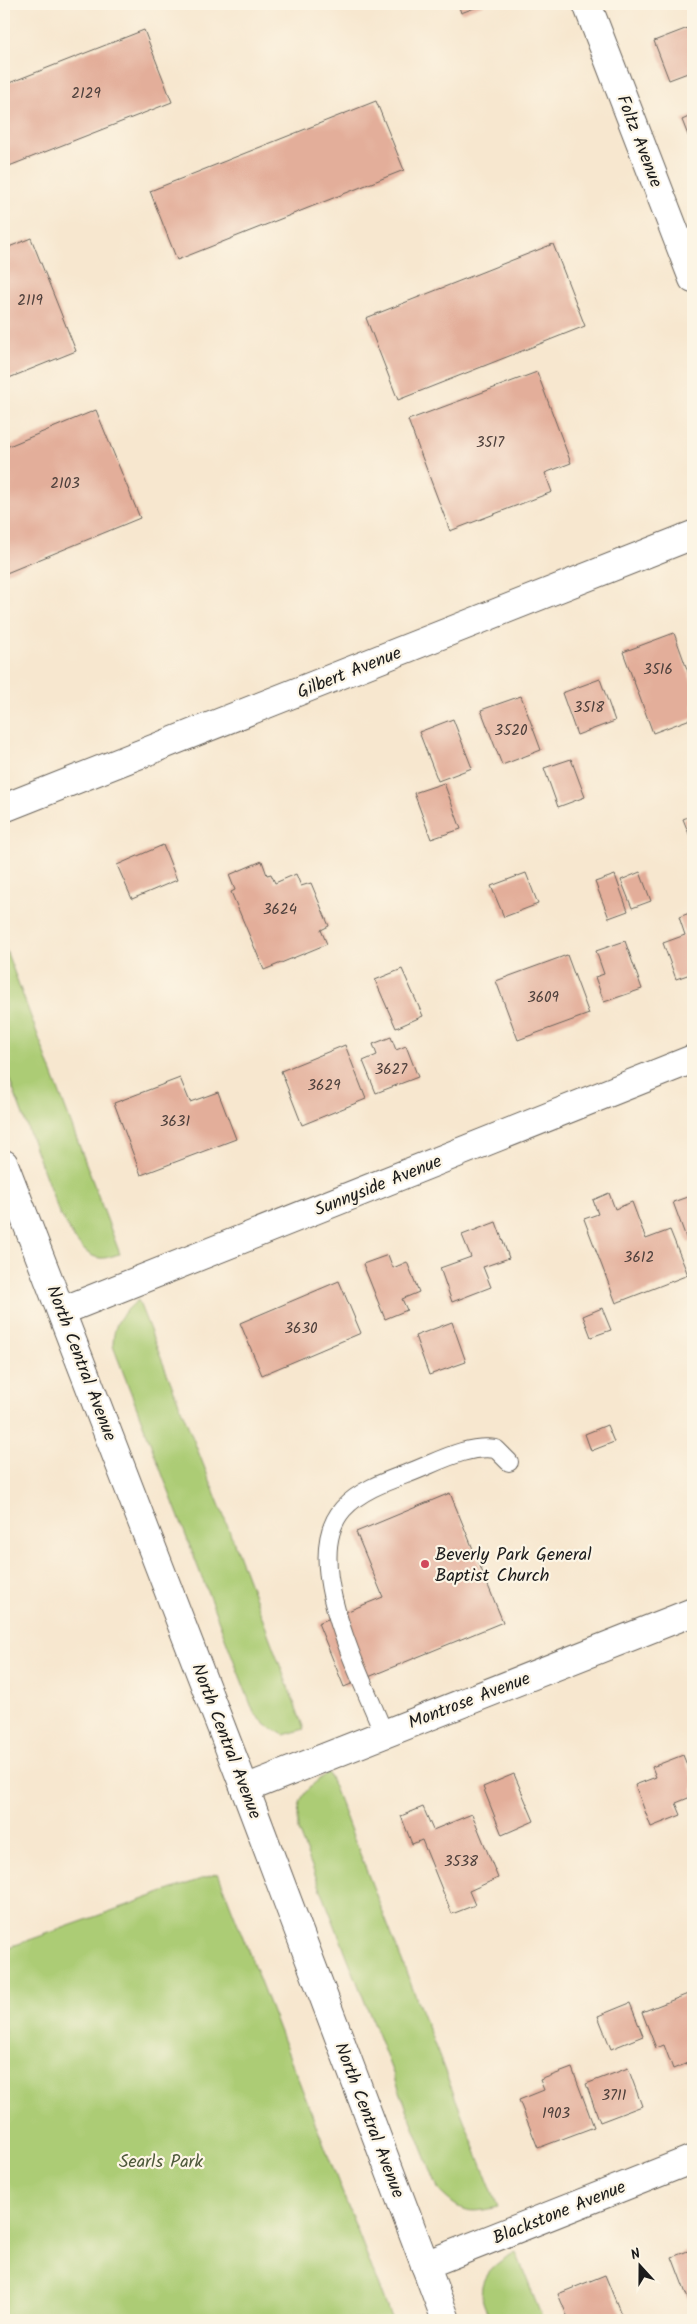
<svg xmlns="http://www.w3.org/2000/svg" width="697" height="2324" viewBox="0 0 697 2324" font-family="Kalam,sans-serif">
  <style>
    .green { fill: #accc74; stroke: #647448 }
    .building { fill: #e3ae9a }
    .lines { fill: none; stroke-linecap: round; stroke-linejoin: round }
    .lane-casing { stroke: #69635b; stroke-width: 20 }
    .street-casing { stroke: #69635b; stroke-width: 30 }
    .secondary-casing { stroke: #69635b; stroke-width: 30 }
    .lane { stroke: #fff; stroke-width: 18 }
    .street { stroke: #fff; stroke-width: 28 }
    .secondary { stroke: #fff; stroke-width: 28 }
    .poi-dot { fill: #d1495b; stroke: #fcf5e5; stroke-width: 2 }
    .labels { text-anchor: middle; stroke-width: 4.5; stroke-linejoin: round; paint-order: stroke }
    .number-label { font-size: 15px; fill: #4e403c }
    .street-label { font-size: 18px; fill: #1c1c1c; stroke: #fcf5e5 }
    .poi-label { font-size: 18px; fill: #1c1c1c; stroke: #fcf5e5; text-anchor: start }
    .park-label { font-size: 18px; fill: #4e5a3b; stroke: #fcf5e5 }
  </style>
  <rect width="100%" height="100%" fill="#fcf5e5"/>
  <filter id="ink" filterUnits="userSpaceOnUse"><feTurbulence type="fractalNoise" baseFrequency=".02" numOctaves="2"/><feDisplacementMap in="SourceGraphic" scale="10" xChannelSelector="R" yChannelSelector="G"/><feConvolveMatrix kernelMatrix="1 2 1 2 8 2 1 2 1" color-interpolation-filters="sRGB"/></filter>
  <filter id="wash" filterUnits="userSpaceOnUse"><feTurbulence type="fractalNoise" baseFrequency=".0096" numOctaves="4" result="noise"/><feDisplacementMap in="SourceGraphic" scale="20" xChannelSelector="R" yChannelSelector="G"/><feGaussianBlur stdDeviation="1.12" result="paint"/><feColorMatrix in="noise" values="0 0 0 0 0 0 0 0 0 0 0 0 0 0 0 0 0 1.4 0 .05"/><feComposite in="paint" operator="in"/></filter>
  <g filter="url(#wash)">
    <rect width="100%" height="100%" fill="#f7e7cf"/>
    <!-- green -->
    <g class="green">
      <path d="M4,945l116,309c-6,1 -14,5 -20,4 -19,-2 -31,-29 -40,-43l-56,-150z"/>
      <path d="M138,1300l87,219 79,210 -20,6 -18,-10 -12,-12 -141,-367c1,-25 7,-30 25,-46z"/>
      <path d="M328,1772l170,435c-31,7 -36,6 -59,-16l-141,-360c-1,-35 4,-38 30,-59z"/>
      <polygon points="218,1873 392,2320 4,2320 4,1949"/>
      <path d="M516,2252l27,68h-52c-3,-7 -8,-15 -9,-23 -4,-23 17,-36 34,-45z"/>
    </g>
    <g id="blocks">
      <!-- building -->
      <g class="building">
        <polygon points="458,4 485,4 461,13"/>
        <polygon points="693,26 693,71 669,80 654,41"/>
        <polygon points="144,30 172,102 4,168 4,85"/>
        <polygon points="376,101 404,170 177,260 150,191"/>
        <polygon points="693,115 693,148 682,120"/>
        <polygon points="31,238 76,351 4,380 4,249"/>
        <polygon points="553,244 585,326 398,400 366,318"/>
        <polygon points="537,372 571,463 545,473 552,492 450,531 408,420"/>
        <polygon points="96,410 140,518 4,574 4,448"/>
        <polygon points="674,633 693,686 693,718 653,733 623,652"/>
        <polygon points="600,679 615,721 577,735 562,693"/>
        <polygon points="521,696 541,750 502,765 481,710"/>
        <polygon points="453,719 472,768 438,781 419,732"/>
        <polygon points="571,759 585,797 558,807 544,768"/>
        <polygon points="444,783 461,829 431,839 414,793"/>
        <polygon points="693,815 693,844 683,819"/>
        <polygon points="163,845 177,880 132,899 117,865"/>
        <polygon points="262,861 267,875 271,874 275,883 296,874 301,886 311,883 329,926 321,930 327,944 264,970 231,892 235,890 229,875"/>
        <polygon points="640,872 651,901 632,908 621,880"/>
        <polygon points="526,873 538,904 504,917 491,886"/>
        <polygon points="615,875 628,911 609,918 595,882"/>
        <polygon points="692,912 693,973 676,979 663,943 685,935 679,917"/>
        <polygon points="625,941 642,989 604,1002 595,977 604,974 596,951"/>
        <polygon points="567,955 589,1014 518,1040 496,981"/>
        <polygon points="402,969 423,1016 396,1028 375,980"/>
        <polygon points="391,1037 396,1050 406,1046 418,1077 376,1093 363,1061 377,1055 373,1044"/>
        <polygon points="345,1045 366,1099 302,1125 281,1071"/>
        <polygon points="180,1078 190,1102 218,1092 236,1139 141,1175 114,1103"/>
        <polygon points="609,1193 615,1209 632,1202 646,1239 670,1230 688,1275 616,1303 584,1219 598,1214 593,1200"/>
        <polygon points="693,1195 693,1241 688,1243 673,1202"/>
        <polygon points="496,1222 509,1258 483,1267 491,1287 452,1302 440,1268 471,1257 462,1235"/>
        <polygon points="388,1255 393,1268 407,1262 419,1292 402,1299 407,1310 385,1319 363,1264"/>
        <polygon points="339,1281 361,1333 262,1375 240,1323"/>
        <polygon points="602,1308 611,1330 591,1337 583,1316"/>
        <polygon points="452,1322 466,1362 429,1375 415,1336"/>
        <polygon points="607,1425 614,1442 591,1451 585,1434"/>
        <polygon points="450,1493 503,1622 344,1687 318,1623 383,1597 356,1532"/>
        <polygon points="683,1755 693,1780 693,1796 676,1803 681,1815 651,1827 635,1785 656,1777 652,1767"/>
        <polygon points="514,1774 534,1821 502,1835 483,1787"/>
        <polygon points="423,1807 433,1830 472,1814 498,1878 469,1891 475,1905 452,1914 422,1840 412,1844 401,1816"/>
        <polygon points="693,1992 693,2061 673,2069 664,2045 656,2048 642,2012"/>
        <polygon points="630,2003 643,2036 611,2049 598,2016"/>
        <polygon points="572,2068 594,2127 538,2148 519,2100 544,2090 540,2080"/>
        <polygon points="628,2068 642,2106 600,2122 586,2084"/>
        <polygon points="693,2249 693,2312 672,2257"/>
        <polygon points="605,2275 621,2314 604,2320 569,2320 558,2294"/>
      </g>
    </g>
  </g>
  <g filter="url(#ink)">
    <use href="#blocks" fill-opacity="0" stroke="#69635b" stroke-width="1"/>
    <g class="lines">
      <defs>
        <path id="lane" d="M384,1734c-21,-55 -86,-174 -41,-225 16,-18 41,-27 63,-35 28,-10 60,-30 90,-25l13,13"/>
        <g id="street">
          <polyline points="587,4 693,279"/>
          <polyline points="62,1311 693,1059"/>
          <polyline points="245,1789 693,1612"/>
          <polyline points="425,2265 693,2159"/>
        </g>
        <g id="secondary">
          <polyline points="4,808 693,535"/>
          <polyline points="4,1164 245,1789 446,2320"/>
        </g>
      </defs>
      <!-- lane casing -->
      <use href="#lane" class="lane-casing"/>
      <!-- street casing -->
      <use href="#street" class="street-casing"/>
      <!-- secondary casing -->
      <use href="#secondary" class="secondary-casing"/>
      <!-- lane -->
      <use href="#lane" class="lane"/>
      <!-- street -->
      <use href="#street" class="street"/>
      <!-- secondary -->
      <use href="#secondary" class="secondary"/>
    </g>
  </g>
  <!-- markers -->
  <circle class="poi-dot" cx="425" cy="1564" r="5"/>
  <g class="labels">
    <!-- number labels -->
    <g class="number-label">
      <text x="86" y="98">2129</text>
      <text x="30" y="305">2119</text>
      <text x="490" y="447">3517</text>
      <text x="65" y="488">2103</text>
      <text x="658" y="674">3516</text>
      <text x="589" y="712">3518</text>
      <text x="511" y="735">3520</text>
      <text x="280" y="914">3624</text>
      <text x="543" y="1002">3609</text>
      <text x="391" y="1074">3627</text>
      <text x="324" y="1090">3629</text>
      <text x="175" y="1126">3631</text>
      <text x="639" y="1262">3612</text>
      <text x="301" y="1333">3630</text>
      <text x="461" y="1866">3538</text>
      <text x="614" y="2100">3711</text>
      <text x="556" y="2118">1903</text>
    </g>
    <!-- street labels -->
    <g class="street-label">
      <text transform="translate(640 141) rotate(69)" y="6">Foltz Avenue</text>
      <text transform="translate(349 672) rotate(-22)" y="6">Gilbert Avenue</text>
      <text transform="translate(378 1185) rotate(-22)" y="6">Sunnyside Avenue</text>
      <text transform="translate(82 1363) rotate(69)" y="6">North Central Avenue</text>
      <text transform="translate(469 1700) rotate(-21)" y="6">Montrose Avenue</text>
      <text transform="translate(227 1741) rotate(69)" y="6">North Central Avenue</text>
      <text transform="translate(370 2120) rotate(69)" y="6">North Central Avenue</text>
      <text transform="translate(559 2212) rotate(-22)" y="6">Blackstone Avenue</text>
    </g>
    <!-- poi labels -->
    <g class="poi-label">
      <text x="435" y="1560">Beverly Park General<tspan x="435" dy="21">Baptist Church</tspan></text>
    </g>
    <!-- park labels -->
    <g class="park-label">
      <text x="161" y="2167">Searls Park</text>
    </g>
  </g>
  <!-- margin -->
  <rect width="697" height="2324" fill="none" stroke="#fcf5e5" stroke-width="20"/>
  <!-- north arrow -->
  <g transform="translate(640 2266) rotate(339)" stroke="#fcf5e5" stroke-width="4" paint-order="stroke">
  <path d="M0-4L9 19L0 12L-9 19Z" fill="#1c1c1c"/>
  <text y="-8" font-size="14" font-weight="bold" text-anchor="middle" fill="#1c1c1c">N</text>
  </g>
</svg>
